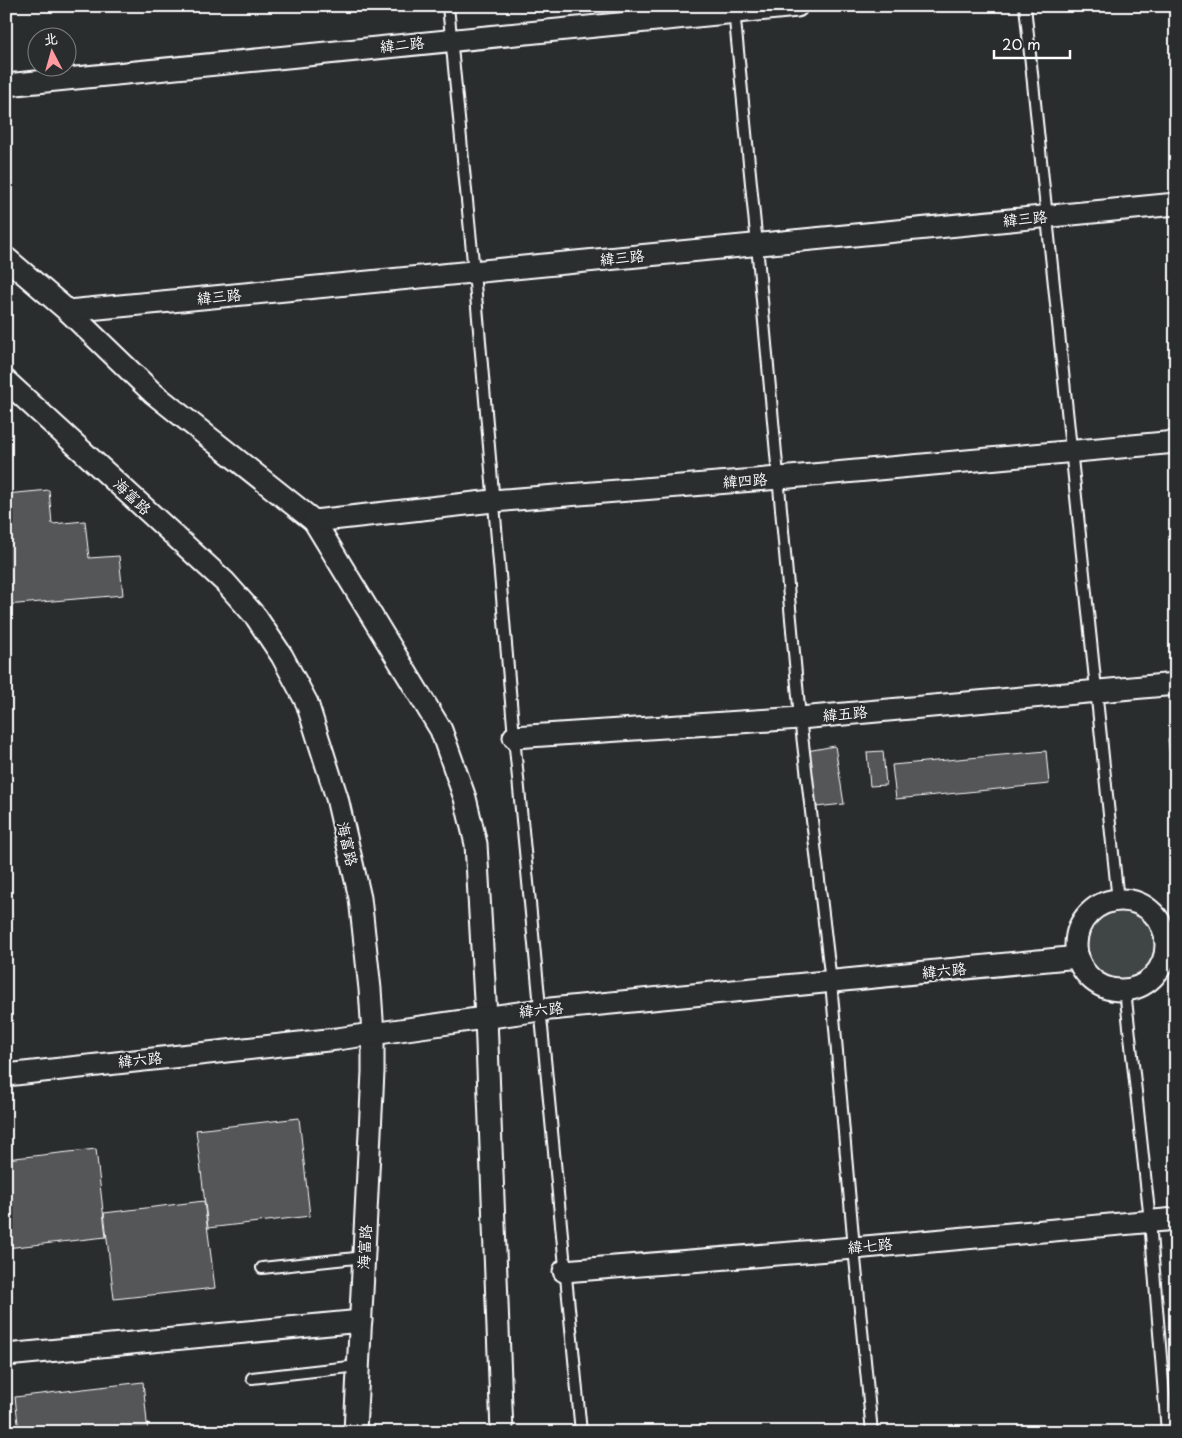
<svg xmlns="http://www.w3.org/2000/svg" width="1182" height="1438" viewBox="0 0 1182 1438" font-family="'Playpen Sans','LXGW WenKai TC',sans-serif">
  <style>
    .green { fill: #414445; stroke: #a0a2a2 }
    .building { fill: #555758; stroke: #fff }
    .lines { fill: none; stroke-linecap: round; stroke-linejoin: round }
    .service-casing { stroke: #fff; stroke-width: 14 }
    .minor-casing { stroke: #fff; stroke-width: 25 }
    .service { stroke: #2a2d2e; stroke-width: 10 }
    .minor { stroke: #2a2d2e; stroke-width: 21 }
    .labels { text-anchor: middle; stroke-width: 4.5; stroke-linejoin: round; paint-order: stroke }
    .street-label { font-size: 15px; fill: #fff; stroke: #2a2d2e }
  </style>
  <rect width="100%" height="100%" fill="#2a2d2e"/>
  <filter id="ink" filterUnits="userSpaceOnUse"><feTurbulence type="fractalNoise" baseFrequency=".02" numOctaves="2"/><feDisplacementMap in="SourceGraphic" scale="10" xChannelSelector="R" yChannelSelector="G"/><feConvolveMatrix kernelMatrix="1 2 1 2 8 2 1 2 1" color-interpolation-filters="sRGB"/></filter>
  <g filter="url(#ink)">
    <!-- green -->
    <circle class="green" cx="1123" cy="946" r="39"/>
    <!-- building -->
    <g class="building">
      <polygon points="49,490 52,524 85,521 89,558 119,556 123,595 6,605 6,494"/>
      <polygon points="1168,739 1176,739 1176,766 1171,767"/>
      <polygon points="835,746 844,804 816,807 807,751"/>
      <polygon points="883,751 886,785 870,786 867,752"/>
      <polygon points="1046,751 1049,784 896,799 892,765"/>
      <polygon points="299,1118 310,1216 208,1228 196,1130"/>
      <polygon points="96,1149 106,1237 6,1248 6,1159"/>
      <polygon points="204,1201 215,1288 114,1299 104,1213"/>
      <polygon points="143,1382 148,1432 19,1432 15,1397"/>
    </g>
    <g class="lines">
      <defs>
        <g id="service">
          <polyline points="448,6 474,272 514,737 581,1432"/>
          <polyline points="1025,6 1118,901"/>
          <polyline points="734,10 757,245 800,718 831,982 854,1248 872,1432"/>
          <polyline points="1125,990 1150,1221 1167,1432"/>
          <polyline points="262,1268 365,1257"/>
          <polyline points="252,1378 358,1366"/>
        </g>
        <g id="minor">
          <polyline points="6,85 797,6"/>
          <polyline points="6,258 68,311 153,393 314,521 441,730 465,798 476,844 486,1017 502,1432"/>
          <polyline points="68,311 1176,204"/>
          <polyline points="6,381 225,582 256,617 282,656 307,703 337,798 360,898 370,989 373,1034 373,1072 355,1432"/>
          <polyline points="314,521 493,501 779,478 1176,442"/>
          <polyline points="514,737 800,718 1176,684"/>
          <circle cx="1121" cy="945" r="45"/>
          <polyline points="6,1075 337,1039 540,1010 1078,957"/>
          <polyline points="564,1271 854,1248 1176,1219"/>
          <polyline points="6,1355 361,1321"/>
        </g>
      </defs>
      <!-- service casing -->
      <use href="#service" class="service-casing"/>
      <!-- minor casing -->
      <use href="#minor" class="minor-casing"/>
      <!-- service -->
      <use href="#service" class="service"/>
      <!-- minor -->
      <use href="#minor" class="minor"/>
    </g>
  </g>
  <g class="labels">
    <!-- street labels -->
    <g class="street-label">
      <text transform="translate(402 45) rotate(-6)" y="5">緯二路</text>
      <text transform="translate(1025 219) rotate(-6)" y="5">緯三路</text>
      <text transform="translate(622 258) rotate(-6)" y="5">緯三路</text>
      <text transform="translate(219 297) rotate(-6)" y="5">緯三路</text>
      <text transform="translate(745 481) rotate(-4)" y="5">緯四路</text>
      <text transform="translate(132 497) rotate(43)" y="5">海富路</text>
      <text transform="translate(845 714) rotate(-5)" y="5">緯五路</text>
      <text transform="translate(347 844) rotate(77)" y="5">海富路</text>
      <text transform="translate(944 971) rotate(-6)" y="5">緯六路</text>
      <text transform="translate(541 1010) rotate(-6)" y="5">緯六路</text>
      <text transform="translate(140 1060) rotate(-6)" y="5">緯六路</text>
      <text transform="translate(870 1246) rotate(-5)" y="5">緯七路</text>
      <text transform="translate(365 1247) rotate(-87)" y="5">海富路</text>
    </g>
  </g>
  <!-- margin -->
  <rect width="1182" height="1438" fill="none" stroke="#2a2d2e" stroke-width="25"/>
  <rect x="12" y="12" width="1157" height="1413" fill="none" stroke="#fff" stroke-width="2" filter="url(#ink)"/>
  <!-- north arrow -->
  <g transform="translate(52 52) rotate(354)"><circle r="24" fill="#2a2d2e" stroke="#7f8182"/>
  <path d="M0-4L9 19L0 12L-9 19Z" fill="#ff9aa2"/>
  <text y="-8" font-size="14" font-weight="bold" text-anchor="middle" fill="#ffffff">北</text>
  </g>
  <!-- scale -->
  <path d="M994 50v8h76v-8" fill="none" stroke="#ffffff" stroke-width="2.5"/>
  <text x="1002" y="50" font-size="15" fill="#ffffff" stroke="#2a2d2e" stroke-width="4" paint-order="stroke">20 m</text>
</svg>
